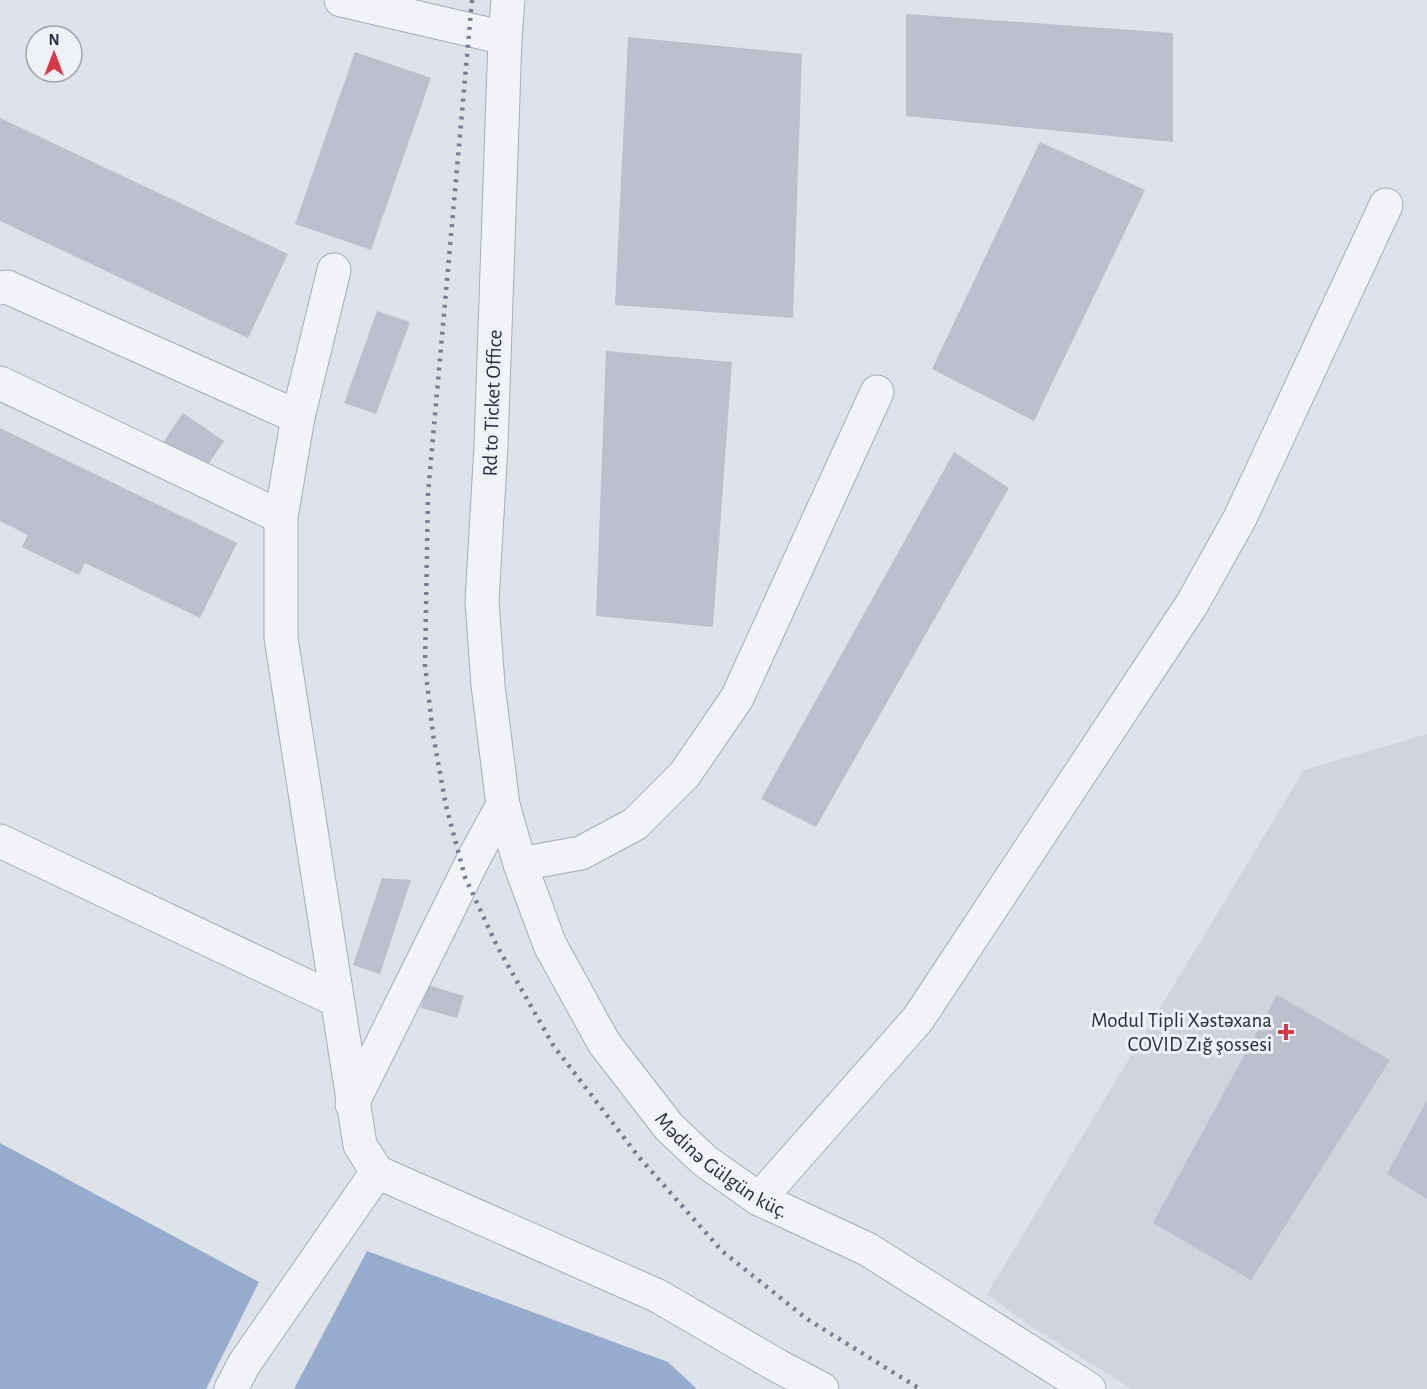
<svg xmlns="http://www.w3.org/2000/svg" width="1427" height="1389" viewBox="0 0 1427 1389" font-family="'Alegreya Sans',sans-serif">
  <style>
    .built { fill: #d0d4de }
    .water { fill: #96accc }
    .building { fill: #bbc0cc }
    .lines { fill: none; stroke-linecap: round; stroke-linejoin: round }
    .minor-casing { stroke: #a7acb7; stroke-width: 35 }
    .minor { stroke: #f1f3f7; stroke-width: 33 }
    .rail { stroke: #767f93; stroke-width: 4.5; stroke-dasharray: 3 6; stroke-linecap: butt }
    .poi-dot { fill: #d83946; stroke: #eef1f6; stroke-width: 2 }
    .labels { text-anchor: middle; stroke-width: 6; stroke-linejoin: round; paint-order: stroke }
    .street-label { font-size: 21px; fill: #262e41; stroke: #eef1f6 }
    .poi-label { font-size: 21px; fill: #262e41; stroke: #eef1f6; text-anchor: end }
  </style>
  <rect width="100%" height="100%" fill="#dee2e9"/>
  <!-- built -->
  <polygon class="built" points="1427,734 1427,1389 1132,1389 1027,1324 987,1294 1304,770"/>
  <!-- water -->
  <g class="water">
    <polygon points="0,1143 259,1282 206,1389 0,1389"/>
    <polygon points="367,1251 668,1362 697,1389 294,1389"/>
  </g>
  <!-- building -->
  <g class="building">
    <polygon points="906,14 1173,33 1173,142 906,116"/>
    <polygon points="628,37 802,54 793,318 615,305"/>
    <polygon points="355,52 431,78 371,250 295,224"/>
    <polygon points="0,118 288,254 248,338 0,221"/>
    <polygon points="1040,142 1145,190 1034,421 932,369"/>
    <polygon points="377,311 410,322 376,414 344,403"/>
    <polygon points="606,351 732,362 713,627 596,616"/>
    <polygon points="183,413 224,441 203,472 162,444"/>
    <polygon points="0,428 237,543 200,618 85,563 79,575 22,547 28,535 0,521"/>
    <polygon points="954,452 1009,488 816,827 761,799"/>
    <polygon points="382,878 411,880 380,974 353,965"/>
    <polygon points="428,985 464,996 457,1018 421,1008"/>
    <polygon points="1277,995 1390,1060 1251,1280 1153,1223"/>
    <polygon points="1427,1100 1427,1199 1387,1174"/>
  </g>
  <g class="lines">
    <defs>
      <g id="minor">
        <polyline points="341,0 505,38"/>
        <path id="s1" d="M508,0l-3,38 -14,408 -9,155 6,84 15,120 17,59 30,81 54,98 65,84 36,34 54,38 108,50 222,140"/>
        <polyline points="334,270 298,417 281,517 281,638 360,1145 377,1172 658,1296 778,1366 822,1389"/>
        <polyline points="0,288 7,287 298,417"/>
        <polyline points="0,383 281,517"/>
        <polyline points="0,841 336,1000"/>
        <polyline points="520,864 581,853 635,824 685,774 737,698 877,392"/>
        <polyline points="352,1104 475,856 503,805"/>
        <polyline points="759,1199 918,1019 1192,604 1240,518 1386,205"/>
        <polyline points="231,1389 244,1364 377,1172"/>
      </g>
    </defs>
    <!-- minor casing -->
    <use href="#minor" class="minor-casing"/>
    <!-- minor -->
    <use href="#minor" class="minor"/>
    <!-- rail -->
    <polyline class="rail" points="472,0 428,493 425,665 433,734 446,806 465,877 497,946 553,1045 638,1156 722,1251 807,1319 920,1389"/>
  </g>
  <!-- markers -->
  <path class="poi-dot" d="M1283 1023h6v6h6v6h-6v6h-6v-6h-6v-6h6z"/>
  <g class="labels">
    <!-- street labels -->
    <g class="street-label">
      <text transform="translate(492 403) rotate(-88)" y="7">Rd to Ticket Office</text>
      <text dy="7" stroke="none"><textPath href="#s1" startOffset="1238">Mədinə Gülgün küç.</textPath></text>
    </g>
    <!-- poi labels -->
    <g class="poi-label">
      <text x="1272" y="1027">Modul Tipli Xəstəxana<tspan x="1272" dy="24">COVID Zığ şossesi</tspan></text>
    </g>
  </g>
  <!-- north arrow -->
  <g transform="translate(54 54)"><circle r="28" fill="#eef1f6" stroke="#9ea3ae" stroke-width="1.5"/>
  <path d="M0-4.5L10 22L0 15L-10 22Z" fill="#d83946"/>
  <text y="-9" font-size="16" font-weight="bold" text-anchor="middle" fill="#262e41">N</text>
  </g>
</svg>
